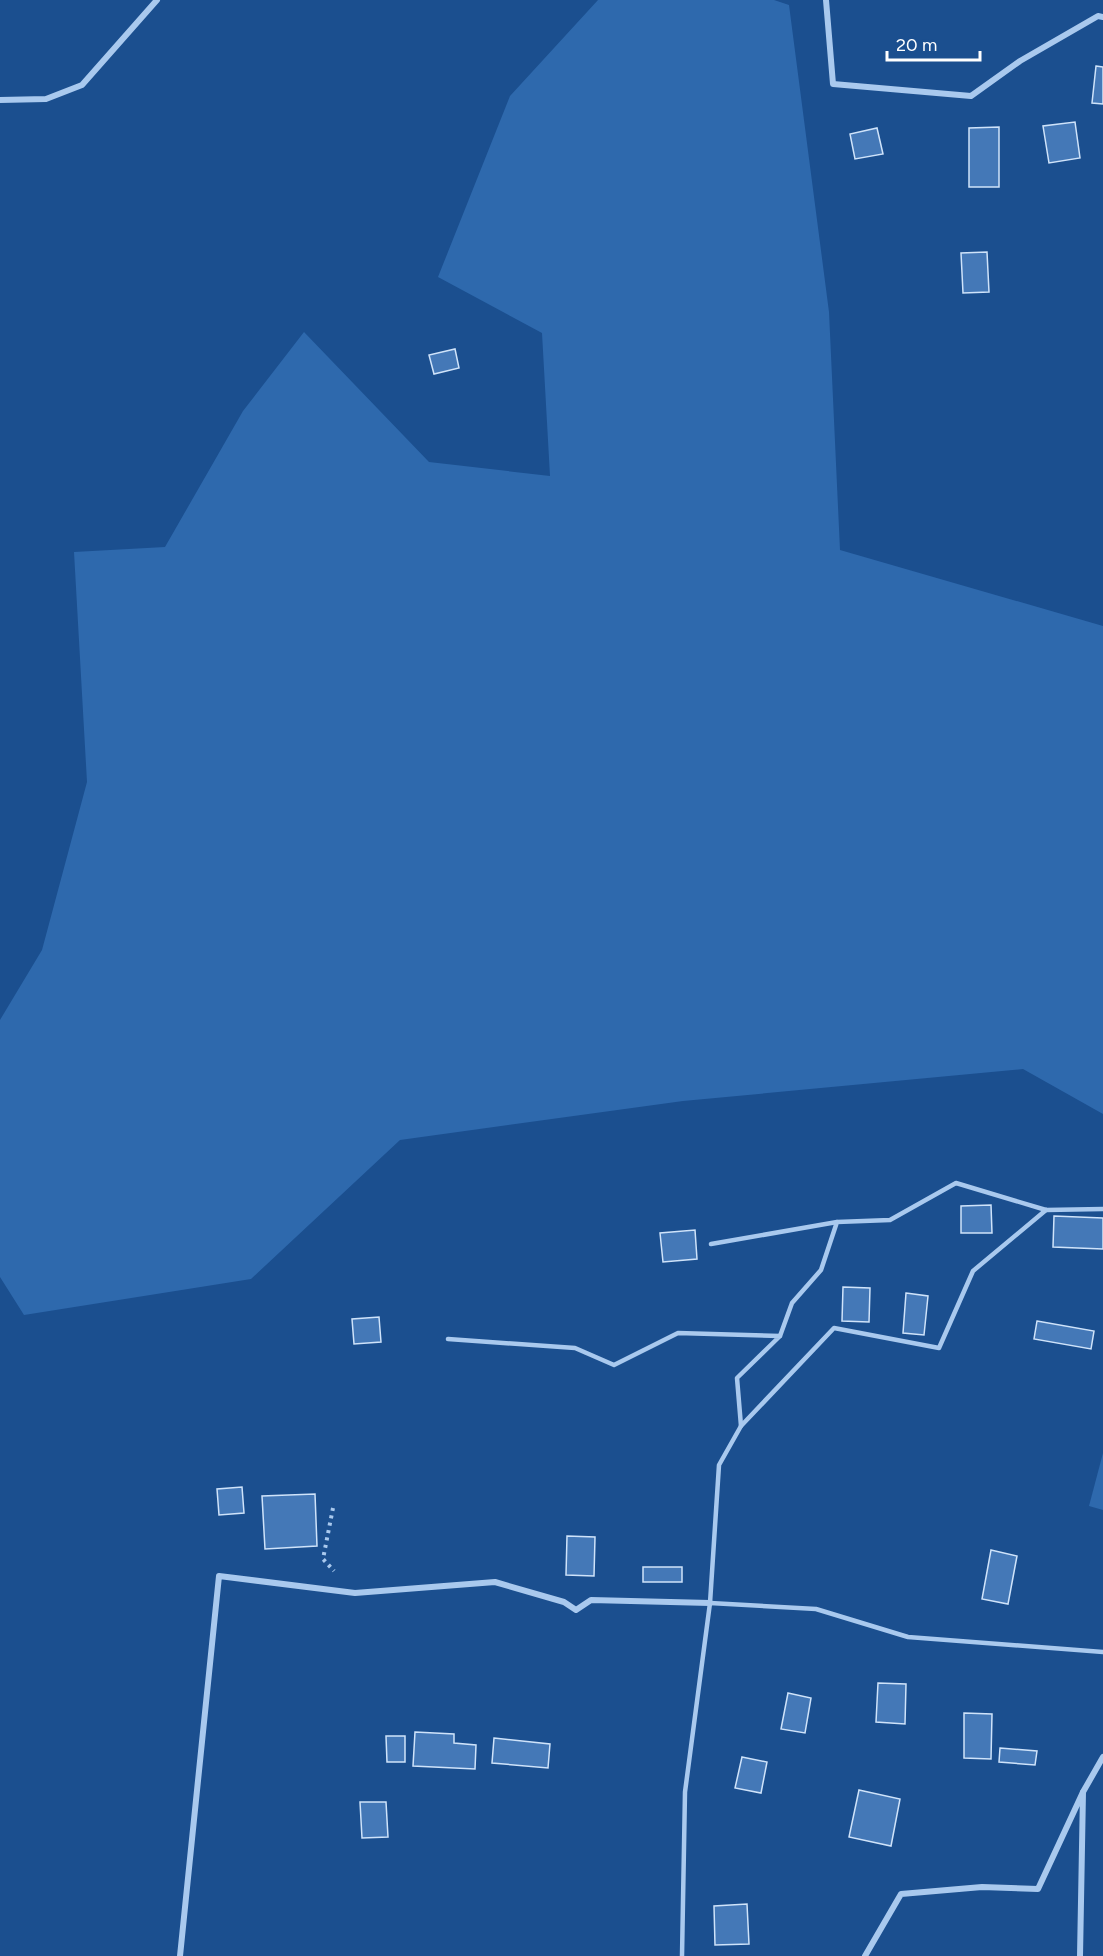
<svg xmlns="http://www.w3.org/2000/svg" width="1103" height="1956" viewBox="0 0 1103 1956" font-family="Figtree,sans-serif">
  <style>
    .green { fill: #2e69ad }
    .building { fill: #4478b7; stroke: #cfe3fa; stroke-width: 1.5 }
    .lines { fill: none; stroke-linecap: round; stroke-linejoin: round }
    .path { stroke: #a9c9ee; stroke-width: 4; stroke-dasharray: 3 4.5; stroke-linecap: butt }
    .service { stroke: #a9c9ee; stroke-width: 4.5 }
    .minor { stroke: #a9c9ee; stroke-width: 6 }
  </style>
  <rect width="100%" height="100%" fill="#1b4f8f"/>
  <!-- green -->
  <g class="green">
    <polygon points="598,0 774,0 789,5 829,312 840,550 1103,626 1103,1114 1023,1069 683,1101 400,1140 251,1279 24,1315 0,1277 0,1020 42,950 87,782 74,552 165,547 243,411 304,332 429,462 550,476 542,333 438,277 510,96"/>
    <polygon points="1103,1453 1103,1510 1089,1506"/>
  </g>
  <!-- building -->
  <g class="building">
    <polygon points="1096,66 1103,67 1103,104 1092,103"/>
    <polygon points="1075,122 1080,158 1049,163 1043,126"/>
    <polygon points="999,127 999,187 969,187 969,128"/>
    <polygon points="877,128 883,154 855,159 850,134"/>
    <polygon points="987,252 989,292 963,293 961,253"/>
    <polygon points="455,349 459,368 434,374 429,355"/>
    <polygon points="991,1205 992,1233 961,1233 961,1206"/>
    <polygon points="1054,1216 1103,1218 1103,1249 1053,1247"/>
    <polygon points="695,1230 697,1259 663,1262 660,1233"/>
    <polygon points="843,1287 870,1288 869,1322 842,1321"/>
    <polygon points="906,1293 928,1296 924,1335 903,1333"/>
    <polygon points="379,1317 381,1342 354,1344 352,1319"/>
    <polygon points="1037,1321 1094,1331 1091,1349 1034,1339"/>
    <polygon points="242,1487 244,1513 219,1515 217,1489"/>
    <polygon points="315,1494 317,1546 265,1549 262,1496"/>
    <polygon points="567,1536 595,1537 594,1576 566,1575"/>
    <polygon points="991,1550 1017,1556 1008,1604 982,1599"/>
    <rect x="643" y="1567" width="39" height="15"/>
    <polygon points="878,1683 906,1684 905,1724 876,1722"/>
    <polygon points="788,1693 811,1698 805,1733 781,1729"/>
    <polygon points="964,1713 992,1714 991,1759 964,1758"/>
    <polygon points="415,1732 454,1734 454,1743 476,1745 475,1769 413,1766"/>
    <polygon points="386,1736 405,1736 405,1762 387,1762"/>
    <polygon points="494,1738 550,1744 548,1768 492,1763"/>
    <polygon points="1000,1748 1037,1751 1035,1765 999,1762"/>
    <polygon points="742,1757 767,1762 761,1793 735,1788"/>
    <polygon points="859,1790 900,1799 891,1846 849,1837"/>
    <polygon points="360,1802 386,1802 388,1837 362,1838"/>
    <polygon points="747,1904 749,1944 715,1945 714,1906"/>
  </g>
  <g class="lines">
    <!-- path -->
    <polyline class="path" points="333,1508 323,1559 334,1571"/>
    <!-- service -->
    <g class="service">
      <polyline points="711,1244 837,1222"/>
      <polyline points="780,1336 792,1303 821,1270 837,1222 890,1220 956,1183 1046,1210 1103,1209"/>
      <polyline points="448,1339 575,1348 614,1365 678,1333 780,1336 737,1378 741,1426 719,1465 710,1603 685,1792 682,1956"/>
      <polyline points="741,1426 834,1328 939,1348 973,1271 1046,1210"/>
      <polyline points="710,1603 816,1609 908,1637 1103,1652"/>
    </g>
    <!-- minor -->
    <g class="minor">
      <polyline points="826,0 833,84 971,96 1020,61 1098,16 1103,17"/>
      <polyline points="0,100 46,99 82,85 157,0"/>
      <polyline points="1083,1792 1103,1757"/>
      <polyline points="180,1956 219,1576 355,1593 495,1582 564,1602 576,1610 591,1600 710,1603"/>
      <polyline points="865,1956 901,1894 982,1887 1038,1889 1083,1792 1080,1956"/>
    </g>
  </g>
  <!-- scale -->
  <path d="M887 51v9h93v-9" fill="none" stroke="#ffffff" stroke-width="3"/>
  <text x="896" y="51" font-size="18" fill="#ffffff" stroke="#1b4f8f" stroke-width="4.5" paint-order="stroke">20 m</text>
</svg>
